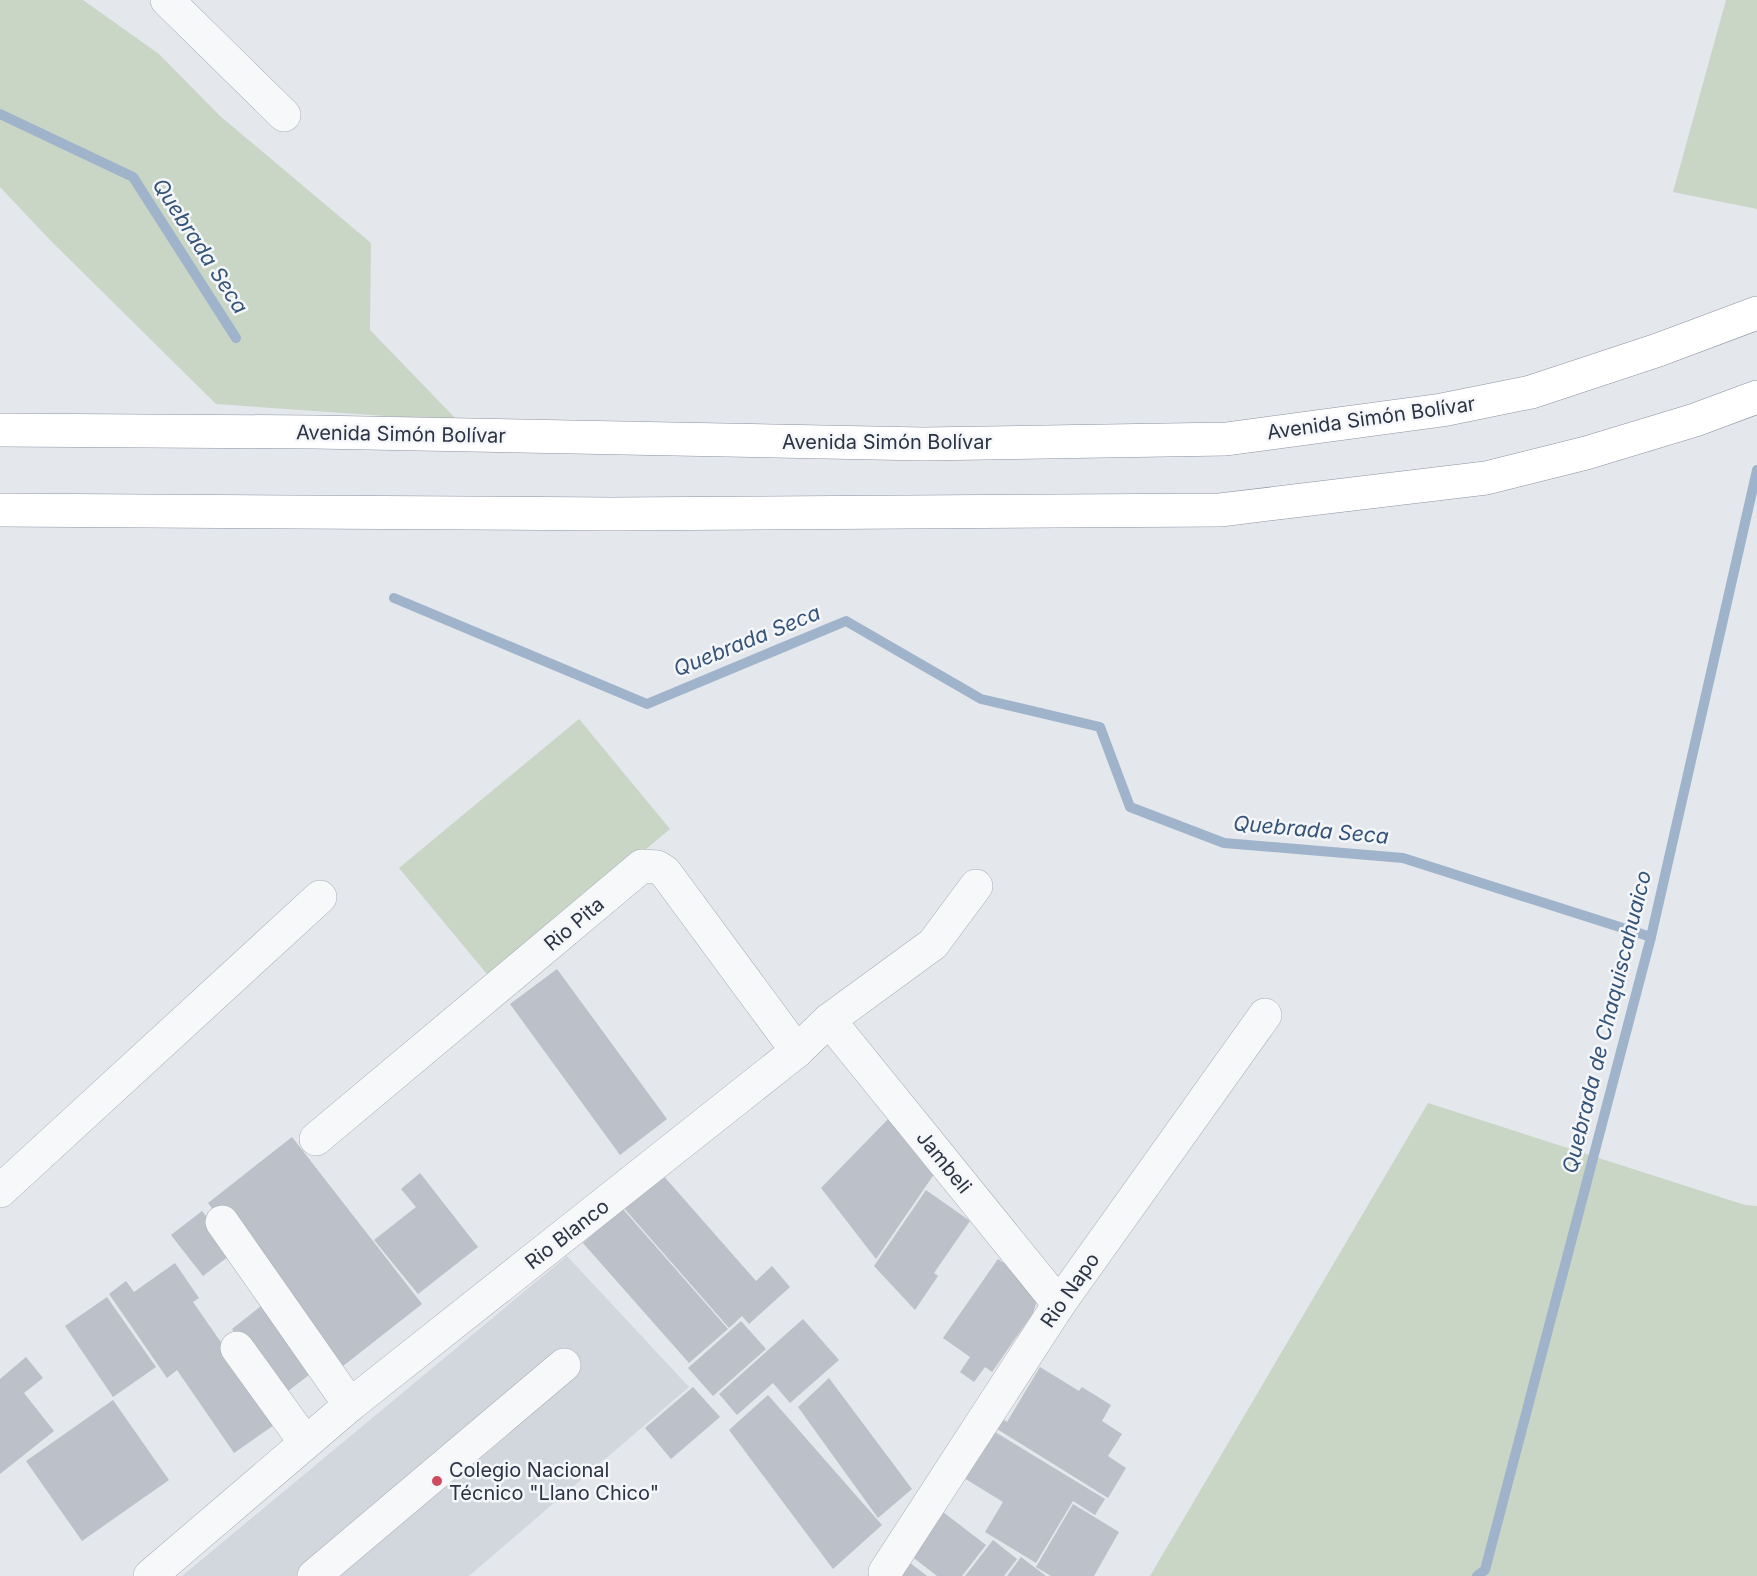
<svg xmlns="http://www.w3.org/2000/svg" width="1757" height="1576" viewBox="0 0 1757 1576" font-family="Inter,sans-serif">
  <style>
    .built { fill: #d2d6dd }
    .green { fill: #c9d5c5 }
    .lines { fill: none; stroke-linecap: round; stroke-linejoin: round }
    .stream { stroke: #9fb4cb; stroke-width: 10 }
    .building { fill: #bbc0c9 }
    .minor-casing { stroke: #a9aeb6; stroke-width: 34 }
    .highway-casing { stroke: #8b94a2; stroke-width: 34 }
    .minor { stroke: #f7f8fa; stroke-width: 33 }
    .highway { stroke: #fff; stroke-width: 33 }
    .poi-dot { fill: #ce4b5f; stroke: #f4f6f9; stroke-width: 2 }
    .labels { text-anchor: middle; stroke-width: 5; stroke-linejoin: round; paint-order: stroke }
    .street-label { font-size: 20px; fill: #2b3444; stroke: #f4f6f9 }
    .poi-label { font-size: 20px; fill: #2b3444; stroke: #f4f6f9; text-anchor: start }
    .water-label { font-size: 21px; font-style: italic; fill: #355378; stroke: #f4f6f9 }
  </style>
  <rect width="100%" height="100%" fill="#e4e7ec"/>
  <!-- built -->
  <polygon class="built" points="567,1256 689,1387 469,1576 182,1576"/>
  <!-- green -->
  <g class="green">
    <polygon points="0,0 83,0 159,54 220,116 371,243 370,330 458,421 216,404 51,241 0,187"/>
    <polygon points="1726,0 1757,0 1757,209 1673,192"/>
    <polygon points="579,719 670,829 491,979 399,868"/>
    <polygon points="1428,1103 1745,1205 1757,1206 1757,1576 1150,1576"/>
  </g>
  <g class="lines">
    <!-- stream -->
    <g class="stream">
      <polyline points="0,114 133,177 236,338"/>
      <polyline points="394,598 647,704 846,621 981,699 1100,727 1130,807 1224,843 1403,858 1651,937"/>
      <polyline points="1477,1576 1485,1570 1651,937 1757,470"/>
    </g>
  </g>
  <!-- building -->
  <g class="building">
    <polygon points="557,969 667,1119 620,1155 510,1004"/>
    <polygon points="893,1114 939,1167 876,1259 821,1188"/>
    <polygon points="292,1137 422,1304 338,1370 208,1203"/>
    <polygon points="420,1173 478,1247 418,1294 374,1240 416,1207 401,1189"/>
    <polygon points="661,1173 756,1281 772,1266 790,1287 749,1324 742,1316 729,1328 623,1207"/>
    <polygon points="926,1190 970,1221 934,1273 938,1276 915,1310 874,1266"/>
    <polygon points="622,1208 728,1329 689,1363 583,1243"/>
    <polygon points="202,1211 234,1252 203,1276 171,1235"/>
    <polygon points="998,1259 1038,1287 1039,1295 1033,1313 992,1372 985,1367 974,1382 960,1372 970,1357 943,1338"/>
    <polygon points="175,1263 199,1298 193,1302 277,1423 234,1453 177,1370 167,1378 109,1294 126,1281 134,1292"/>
    <polygon points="107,1297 156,1367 113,1397 65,1326"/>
    <polygon points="266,1302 318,1368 283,1395 232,1329"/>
    <polygon points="803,1319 839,1360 790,1403 773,1383 737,1415 719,1394"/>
    <polygon points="741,1321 766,1349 713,1396 688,1368"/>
    <polygon points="26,1357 43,1378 24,1393 54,1431 0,1474 0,1379"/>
    <polygon points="1040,1367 1079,1391 1082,1387 1111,1405 1102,1421 1122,1434 1108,1456 1126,1468 1108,1498 997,1429 1003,1419 1007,1422"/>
    <polygon points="829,1378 912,1489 878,1518 798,1407"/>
    <polygon points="693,1387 720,1417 671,1459 645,1428"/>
    <polygon points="768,1395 882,1525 833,1569 729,1430"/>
    <polygon points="113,1400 169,1480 82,1541 26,1461"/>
    <polygon points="992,1430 1105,1499 1095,1515 1073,1501 1036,1563 985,1532 1003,1502 964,1478"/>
    <polygon points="1073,1504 1119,1532 1094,1576 1051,1576 1036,1567"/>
    <polygon points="943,1512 986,1545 962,1576 937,1576 910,1555"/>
    <polygon points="993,1540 1017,1559 1004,1576 965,1576"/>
    <polygon points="1021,1557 1046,1576 1007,1576"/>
    <polygon points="905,1559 927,1576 893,1576"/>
  </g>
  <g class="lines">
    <defs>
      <g id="minor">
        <polyline points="167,0 284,115"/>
        <polyline points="829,1020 1059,1304"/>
        <polyline points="316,1139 642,866 657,867 665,872 797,1051"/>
        <polyline points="0,1191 320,897"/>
        <polyline points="222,1222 350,1405"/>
        <polyline points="237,1348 305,1442"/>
        <polyline points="885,1572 1059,1304 1265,1015"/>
        <polyline points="150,1576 350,1405 797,1051 829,1020 933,944 976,886"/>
        <polyline points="314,1576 564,1365"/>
      </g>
      <g id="highway">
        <polyline points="0,430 315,432 924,444 1226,439 1442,410 1531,392 1658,350 1757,313"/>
        <polyline points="0,510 612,514 1220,510 1486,478 1586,453 1695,420 1757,397"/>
      </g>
    </defs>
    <!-- minor casing -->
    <use href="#minor" class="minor-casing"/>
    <!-- highway casing -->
    <use href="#highway" class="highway-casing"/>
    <!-- minor -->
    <use href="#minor" class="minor"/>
    <!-- highway -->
    <use href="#highway" class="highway"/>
  </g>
  <!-- markers -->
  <circle class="poi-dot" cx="437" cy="1481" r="6"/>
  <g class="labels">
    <!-- street labels -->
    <g class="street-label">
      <text transform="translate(1371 418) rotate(-8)" y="7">Avenida Simón Bolívar</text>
      <text transform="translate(401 434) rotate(1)" y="7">Avenida Simón Bolívar</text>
      <text x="887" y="449">Avenida Simón Bolívar</text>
      <text transform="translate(574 924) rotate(-40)" y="7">Rio Pita</text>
      <text transform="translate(944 1162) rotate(51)" y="7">Jambeli</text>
      <text transform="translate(567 1234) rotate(-38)" y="7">Rio Blanco</text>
      <text transform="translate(1070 1290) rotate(-55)" y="7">Rio Napo</text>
    </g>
    <!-- poi labels -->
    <g class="poi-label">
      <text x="449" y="1477">Colegio Nacional<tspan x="449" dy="23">Técnico "Llano Chico"</tspan></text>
    </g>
    <!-- water labels -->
    <g class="water-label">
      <text transform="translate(200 246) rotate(57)" y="7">Quebrada Seca</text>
      <text transform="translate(747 641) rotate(-22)" y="7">Quebrada Seca</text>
      <text transform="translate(1311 830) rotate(5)" y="7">Quebrada Seca</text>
      <text transform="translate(1607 1022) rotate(-76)" y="7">Quebrada de Chaquiscahuaico</text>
    </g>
  </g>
</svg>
